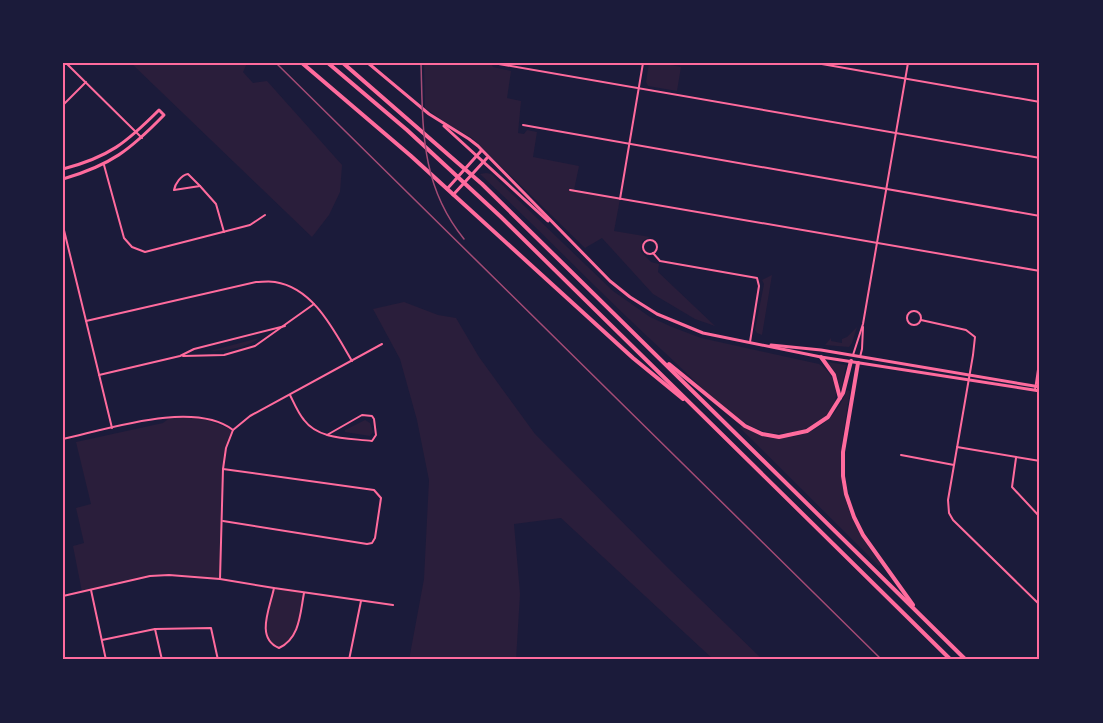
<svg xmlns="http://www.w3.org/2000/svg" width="1103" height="723" viewBox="0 0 1103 723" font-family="Figtree,sans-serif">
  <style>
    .green { fill: #2a1e3b }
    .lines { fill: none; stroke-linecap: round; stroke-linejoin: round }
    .minor { stroke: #ff6b9d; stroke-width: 2 }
    .tertiary { stroke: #ff6b9d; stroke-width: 3 }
    .motorway { stroke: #ff6b9d; stroke-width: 4 }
    .rail { stroke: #a44b75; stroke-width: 1.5 }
    .neatline { fill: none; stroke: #ff6b9d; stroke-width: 2 }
  </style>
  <rect width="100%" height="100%" fill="#1b1b3a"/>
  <!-- green -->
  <g class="green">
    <polygon points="131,63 247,63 243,72 253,83 267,81 342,165 340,192 329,215 312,237"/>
    <polygon points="424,63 491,63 493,67 511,71 507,98 521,101 518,133 524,134 527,130 537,132 533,157 579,166 574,190 620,199 614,231 650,237 642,241 641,252 651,262 659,264 658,272 715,326 695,319 653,294 602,238 585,248 472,138 452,127 425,108"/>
    <polygon points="649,63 671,63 671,65 681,67 677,91 648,86 646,82"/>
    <path d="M486,173l5,1 122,117 37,26 22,10 29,11 118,26c16,11 23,30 11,47 -16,22 -52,28 -75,17 -25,-11 -57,-44 -78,-64 -67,-61 -130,-127 -197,-190z"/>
    <polygon points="772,275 762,335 757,333 755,330 764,284 762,280"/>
    <polygon points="404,302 438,315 456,318 479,357 535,434 671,571 763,660 714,660 561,518 514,524 520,594 516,660 409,660 424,579 429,480 417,420 400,359 373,309"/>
    <polygon points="857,327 852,343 849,347 825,345 831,338 831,341 842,343 842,339 847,337"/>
    <path d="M259,338c-11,10 -34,13 -49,13z"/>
    <polygon points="828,362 846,365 841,391 837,377"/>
    <path d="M847,390l3,1c-12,74 -19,109 31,173l-2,2 -139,-138 2,-2c41,24 88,10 105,-36z"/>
    <polygon points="171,417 199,417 233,430 226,448 223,468 220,579 169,575 150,576 82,592 73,546 84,543 76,508 91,504 76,442 163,423"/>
    <polygon points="365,420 370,423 373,432 370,436 345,432 345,430"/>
    <path d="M274,588l30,5c-4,21 -4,45 -25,55 -24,-10 -9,-41 -5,-60z"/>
  </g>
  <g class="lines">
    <!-- minor -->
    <g class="minor">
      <polyline points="66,63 142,138"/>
      <polyline points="493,63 1040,158"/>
      <polyline points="816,63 1040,102"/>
      <polyline points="63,105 86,82"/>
      <polyline points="523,125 1040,216"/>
      <polyline points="104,165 124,238 132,247 145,252 250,225 265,215"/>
      <path d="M188,174l12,12 -26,4c1,-6 7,-15 14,-16z"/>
      <polyline points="200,186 216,204 224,232"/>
      <polyline points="570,190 1040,271"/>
      <polyline points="620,199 643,63"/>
      <polyline points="63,226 112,428"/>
      <circle cx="650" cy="247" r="7"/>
      <polyline points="653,253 660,261 757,278 759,286 750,342"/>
      <circle cx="914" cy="318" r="7"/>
      <polyline points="921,320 966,330 975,337 973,355 948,500 949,513 953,520 1040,605"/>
      <path d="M86,321l170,-39c6,0 13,-1 19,0 39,6 59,49 77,79"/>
      <polyline points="853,355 863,324 908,63"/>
      <polyline points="183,356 224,355 255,346 314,304"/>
      <polyline points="860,357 862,349 863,327"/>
      <polyline points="99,375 180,356 194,349 285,326"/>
      <polyline points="1035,390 1040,356"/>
      <path d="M290,395c4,8 8,18 14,25 15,20 45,18 68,21l4,-6 -2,-16 -2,-3 -10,-1 -35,20"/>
      <path d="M63,439c45,-10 131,-39 170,-9"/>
      <polyline points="957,447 1040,461"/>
      <polyline points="901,455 954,465"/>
      <polyline points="1016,458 1012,487 1040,517"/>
      <polyline points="223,521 367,544 372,543 375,538 381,498 374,490 223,469"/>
      <polyline points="220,579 223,469 226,448 233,430 250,416 382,344"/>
      <path d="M274,588c-4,20 -19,50 5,60 21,-10 21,-34 25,-55"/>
      <polyline points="91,590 106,660"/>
      <polyline points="63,596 150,576 169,575 220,579 274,588 393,605"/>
      <polyline points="155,629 162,660"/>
      <polyline points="102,640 155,629 211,628 218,660"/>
      <polyline points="349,660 361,601"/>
    </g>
    <!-- tertiary -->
    <g class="tertiary">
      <polyline points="368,63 429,114 469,139 478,146 610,281 630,297 657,314 703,333 821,357 1040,391"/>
      <polyline points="444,126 548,221"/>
      <path d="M63,169c46,-12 63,-26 96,-59l5,5c-34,35 -53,50 -101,64"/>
      <polyline points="447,189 481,151"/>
      <polyline points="453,195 487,158"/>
      <polyline points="771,345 821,350 1040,387"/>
    </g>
    <!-- motorway -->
    <g class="motorway">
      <polyline points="302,63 411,156 633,358 683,399"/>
      <polyline points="328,63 407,130 501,217 951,660"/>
      <polyline points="343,63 482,184 966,660"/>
      <polyline points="821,357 834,375 840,398"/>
      <polyline points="858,363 843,452 843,476 846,494 854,517 863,535 913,605"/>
      <polyline points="669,364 745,426 762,434 779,437 807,431 828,417 843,393 851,361"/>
    </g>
    <!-- rail -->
    <g class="rail">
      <polyline points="276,63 882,660"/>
      <path d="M421,63c2,65 -1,122 43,176"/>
    </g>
  </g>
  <!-- border -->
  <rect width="1103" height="723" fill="none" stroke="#1b1b3a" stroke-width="129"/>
  <rect x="64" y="64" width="974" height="594" class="neatline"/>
</svg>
